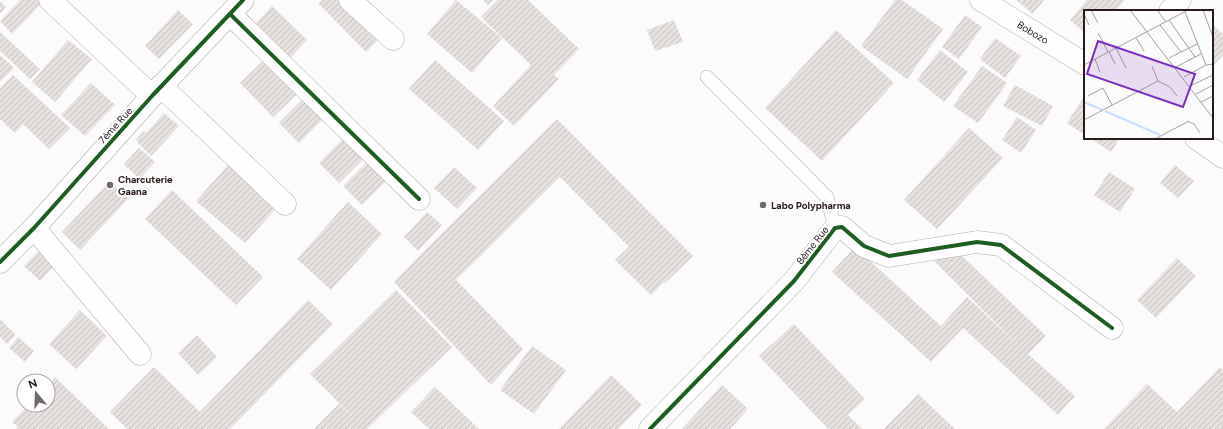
<svg xmlns="http://www.w3.org/2000/svg" width="1223" height="429" viewBox="0 0 1223 429" font-family="Figtree,sans-serif">
  <style>
    .building { fill: url(#building-hatch) }
    .lines { fill: none; stroke-linecap: round; stroke-linejoin: round }
    .lane-casing { stroke: #b2adab; stroke-width: 14 }
    .street-casing { stroke: #b2adab; stroke-width: 23 }
    .lane { stroke: #fefefe; stroke-width: 13 }
    .street { stroke: #fefefe; stroke-width: 22 }
    .cycleway-casing { stroke: #fff; stroke-width: 6 }
    .cycleway { stroke: #1b5e20; stroke-width: 4 }
    .poi-dot { fill: #716a67; stroke: #fff; stroke-width: 1.5 }
    .labels { text-anchor: middle; stroke-width: 4; stroke-linejoin: round; paint-order: stroke }
    .street-label { font-size: 10px; fill: #271c18; stroke: #fff }
    .poi-label { font-size: 10px; font-weight: bold; fill: #271c18; stroke: #fff; text-anchor: start }
    .inset-river { fill: none; stroke: #c8defc; stroke-width: 2 }
    .inset-road { fill: none; stroke: #a6a2a0; stroke-width: 1 }
    .view { fill: #7b2cbf; fill-opacity: 0.15; stroke: #7b2cbf; stroke-width: 2 }
    .inset-edge { fill: none; stroke: #271c18; stroke-width: 2 }
  </style>
  <defs>
    <pattern id="building-hatch" width="6" height="6" patternUnits="userSpaceOnUse"><rect width="6" height="6" fill="#e6e0df"/><path d="M-1 1l2-2M0 6l6-6M5 7l2-2" fill="none" stroke="#c5c0bf"/></pattern>
  </defs>
  <rect width="100%" height="100%" fill="#fbfbfb"/>
  <!-- building -->
  <g class="building">
    <polygon points="20,0 39,0 42,3 12,34 0,21"/>
    <polygon points="322,0 346,0 381,37 366,52 318,3"/>
    <polygon points="456,0 502,38 472,73 427,34"/>
    <polygon points="483,0 493,0 488,5"/>
    <polygon points="498,0 528,0 579,49 554,75 559,79 514,126 493,106 531,65 481,17"/>
    <polygon points="895,0 902,0 943,29 907,79 861,46"/>
    <polygon points="1016,0 1044,0 1033,14"/>
    <polygon points="1087,0 1125,0 1115,11 1085,11 1085,33 1070,20"/>
    <polygon points="0,1 6,7 0,14"/>
    <polygon points="272,6 307,40 288,60 253,26"/>
    <polygon points="178,10 193,24 159,59 145,46"/>
    <polygon points="965,15 982,27 959,59 942,47"/>
    <polygon points="674,20 683,42 655,51 647,30"/>
    <polygon points="1214,26 1223,34 1223,55 1212,67 1212,27"/>
    <polygon points="836,30 894,83 822,161 765,108"/>
    <polygon points="0,32 40,69 30,79 0,51"/>
    <polygon points="995,38 1021,56 1005,78 980,59"/>
    <polygon points="68,40 92,59 55,102 32,82"/>
    <polygon points="940,50 968,72 944,102 917,80"/>
    <polygon points="0,55 14,68 0,82"/>
    <polygon points="265,59 298,93 273,117 240,83"/>
    <polygon points="435,60 504,121 478,150 409,89"/>
    <polygon points="982,66 1007,83 978,123 953,106"/>
    <polygon points="13,75 70,128 49,149 23,124 15,133 0,119 0,88"/>
    <polygon points="91,83 115,105 85,136 61,115"/>
    <polygon points="1015,85 1053,106 1042,126 1003,106"/>
    <polygon points="1085,95 1085,135 1067,123"/>
    <polygon points="306,96 326,116 299,143 279,123"/>
    <polygon points="164,113 179,126 151,156 137,142 138,141 136,140 144,131 146,133"/>
    <polygon points="1017,117 1036,130 1021,153 1002,140"/>
    <polygon points="557,119 693,256 665,283 664,282 651,295 615,260 629,247 560,177 456,280 523,349 491,385 394,282 426,249"/>
    <polygon points="969,128 1003,158 937,229 904,200"/>
    <polygon points="347,135 367,155 339,183 319,163"/>
    <polygon points="1090,138 1120,138 1111,152"/>
    <polygon points="139,148 155,162 139,179 124,164"/>
    <polygon points="370,159 389,178 362,205 343,186"/>
    <polygon points="228,165 277,207 245,243 196,201"/>
    <polygon points="1175,165 1194,181 1178,198 1160,183"/>
    <polygon points="454,167 477,188 457,209 434,188"/>
    <polygon points="1109,172 1135,189 1120,212 1094,195"/>
    <polygon points="110,181 129,198 80,250 62,232"/>
    <polygon points="172,190 263,277 236,305 145,219"/>
    <polygon points="348,202 382,234 331,290 297,259"/>
    <polygon points="427,212 442,225 418,251 404,237"/>
    <polygon points="855,247 941,326 967,297 1017,344 933,260 961,255 1046,336 1028,354 1075,396 1058,415 963,328 931,362 832,272"/>
    <polygon points="42,248 58,262 40,281 24,266"/>
    <polygon points="1177,258 1196,276 1156,318 1137,300"/>
    <polygon points="396,290 452,347 367,429 314,429 339,404 354,418 310,374"/>
    <polygon points="308,300 333,324 230,429 127,429 110,412 154,367 200,412"/>
    <polygon points="80,310 107,336 76,369 49,344"/>
    <polygon points="0,319 16,335 7,344 0,337"/>
    <polygon points="794,324 865,399 848,415 862,429 828,429 759,356"/>
    <polygon points="197,335 217,357 198,375 178,353"/>
    <polygon points="18,337 34,351 25,362 9,348"/>
    <polygon points="532,346 566,370 534,414 500,390"/>
    <polygon points="1220,367 1223,371 1223,429 1104,429 1147,384 1177,412"/>
    <polygon points="611,375 642,405 618,429 559,429"/>
    <polygon points="55,377 109,429 16,429 18,427 12,422 28,405 48,405 48,385"/>
    <polygon points="722,385 748,409 730,429 682,429"/>
    <polygon points="435,387 479,429 429,429 411,412"/>
    <polygon points="918,394 955,429 884,429"/>
  </g>
  <g class="lines">
    <defs>
      <polyline id="lane" points="707,77 827,197 835,228"/>
      <g id="street">
        <polyline points="50,0 152,96"/>
        <polyline points="350,0 393,39"/>
        <polyline points="981,0 1085,64"/>
        <polyline points="1170,11 1180,0"/>
        <polyline points="230,14 419,199"/>
        <polyline points="161,86 285,204"/>
        <polyline points="1196,138 1223,157"/>
        <polyline points="34,228 140,354"/>
        <polyline points="0,262 34,228 152,96 243,0"/>
        <polyline points="650,429 794,281 835,228 842,227 864,246 889,256 977,242 1001,245 1112,328"/>
      </g>
    </defs>
    <!-- lane casing -->
    <use href="#lane" class="lane-casing"/>
    <!-- street casing -->
    <use href="#street" class="street-casing"/>
    <!-- lane -->
    <use href="#lane" class="lane"/>
    <!-- street -->
    <use href="#street" class="street"/>
    <defs>
      <g id="cycleway">
        <polyline points="230,14 419,199"/>
        <polyline points="0,262 34,228 152,96 243,0"/>
        <polyline points="650,429 794,281 835,228 842,227 864,246 889,256 977,242 1001,245 1112,328"/>
      </g>
    </defs>
    <!-- cycleway casing -->
    <use href="#cycleway" class="cycleway-casing"/>
    <!-- cycleway -->
    <use href="#cycleway" class="cycleway"/>
  </g>
  <!-- markers -->
  <g class="poi-dot">
    <circle cx="110" cy="185" r="4"/>
    <circle cx="763" cy="205" r="4"/>
  </g>
  <g class="labels">
    <!-- street labels -->
    <g class="street-label">
      <text transform="translate(1033 32) rotate(31)" y="4">Bobozo</text>
      <text transform="translate(115 125) rotate(-48)" y="4">7ème Rue</text>
      <text transform="translate(812 245) rotate(-52)" y="4">8ème Rue</text>
    </g>
    <!-- poi labels -->
    <g class="poi-label">
      <text x="118" y="183">Charcuterie<tspan x="118" dy="12">Gaana</tspan></text>
      <text x="771" y="209">Labo Polypharma</text>
    </g>
  </g>
  <!-- overview -->
  <g transform="translate(1084 10)">
    <rect width="129" height="129" fill="#fbfbfb"/>
    <path class="inset-river" d="M0,92l18,8M21,101l55,24"/>
    <path class="inset-road" d="M7,0l7,13M46,0l83,108M73,0l9,12M119,0l10,27M101,2l21,53M0,4l5,11M85,10l26,37M76,15l21,27M14,23l10,19M52,28l8,13M32,38l10,20M25,42l6,12M85,48l28,-14M11,49l5,13M0,55l104,-55M68,56l6,15M92,57l25,-13M100,67l22,-12 7,-1M106,76l23,-11M112,84l17,-9M4,86l15,-8 9,17M117,92l12,-6M0,110l74,-39 12,6 7,9M103,111l7,3 6,9M71,129l34,-18"/>
    <path class="view" d="M14,31l97,33 -12,33 -96,-33z"/>
    <rect width="129" height="129" class="inset-edge"/>
  </g>
  <!-- north arrow -->
  <g transform="translate(36 393) rotate(341)"><circle r="19" fill="#ffffff" stroke="#a9a4a3"/>
  <path d="M0-3L7 15L0 10L-7 15Z" fill="#716a67"/>
  <text y="-6" font-size="11" font-weight="bold" text-anchor="middle" fill="#271c18">N</text>
  </g>
</svg>
